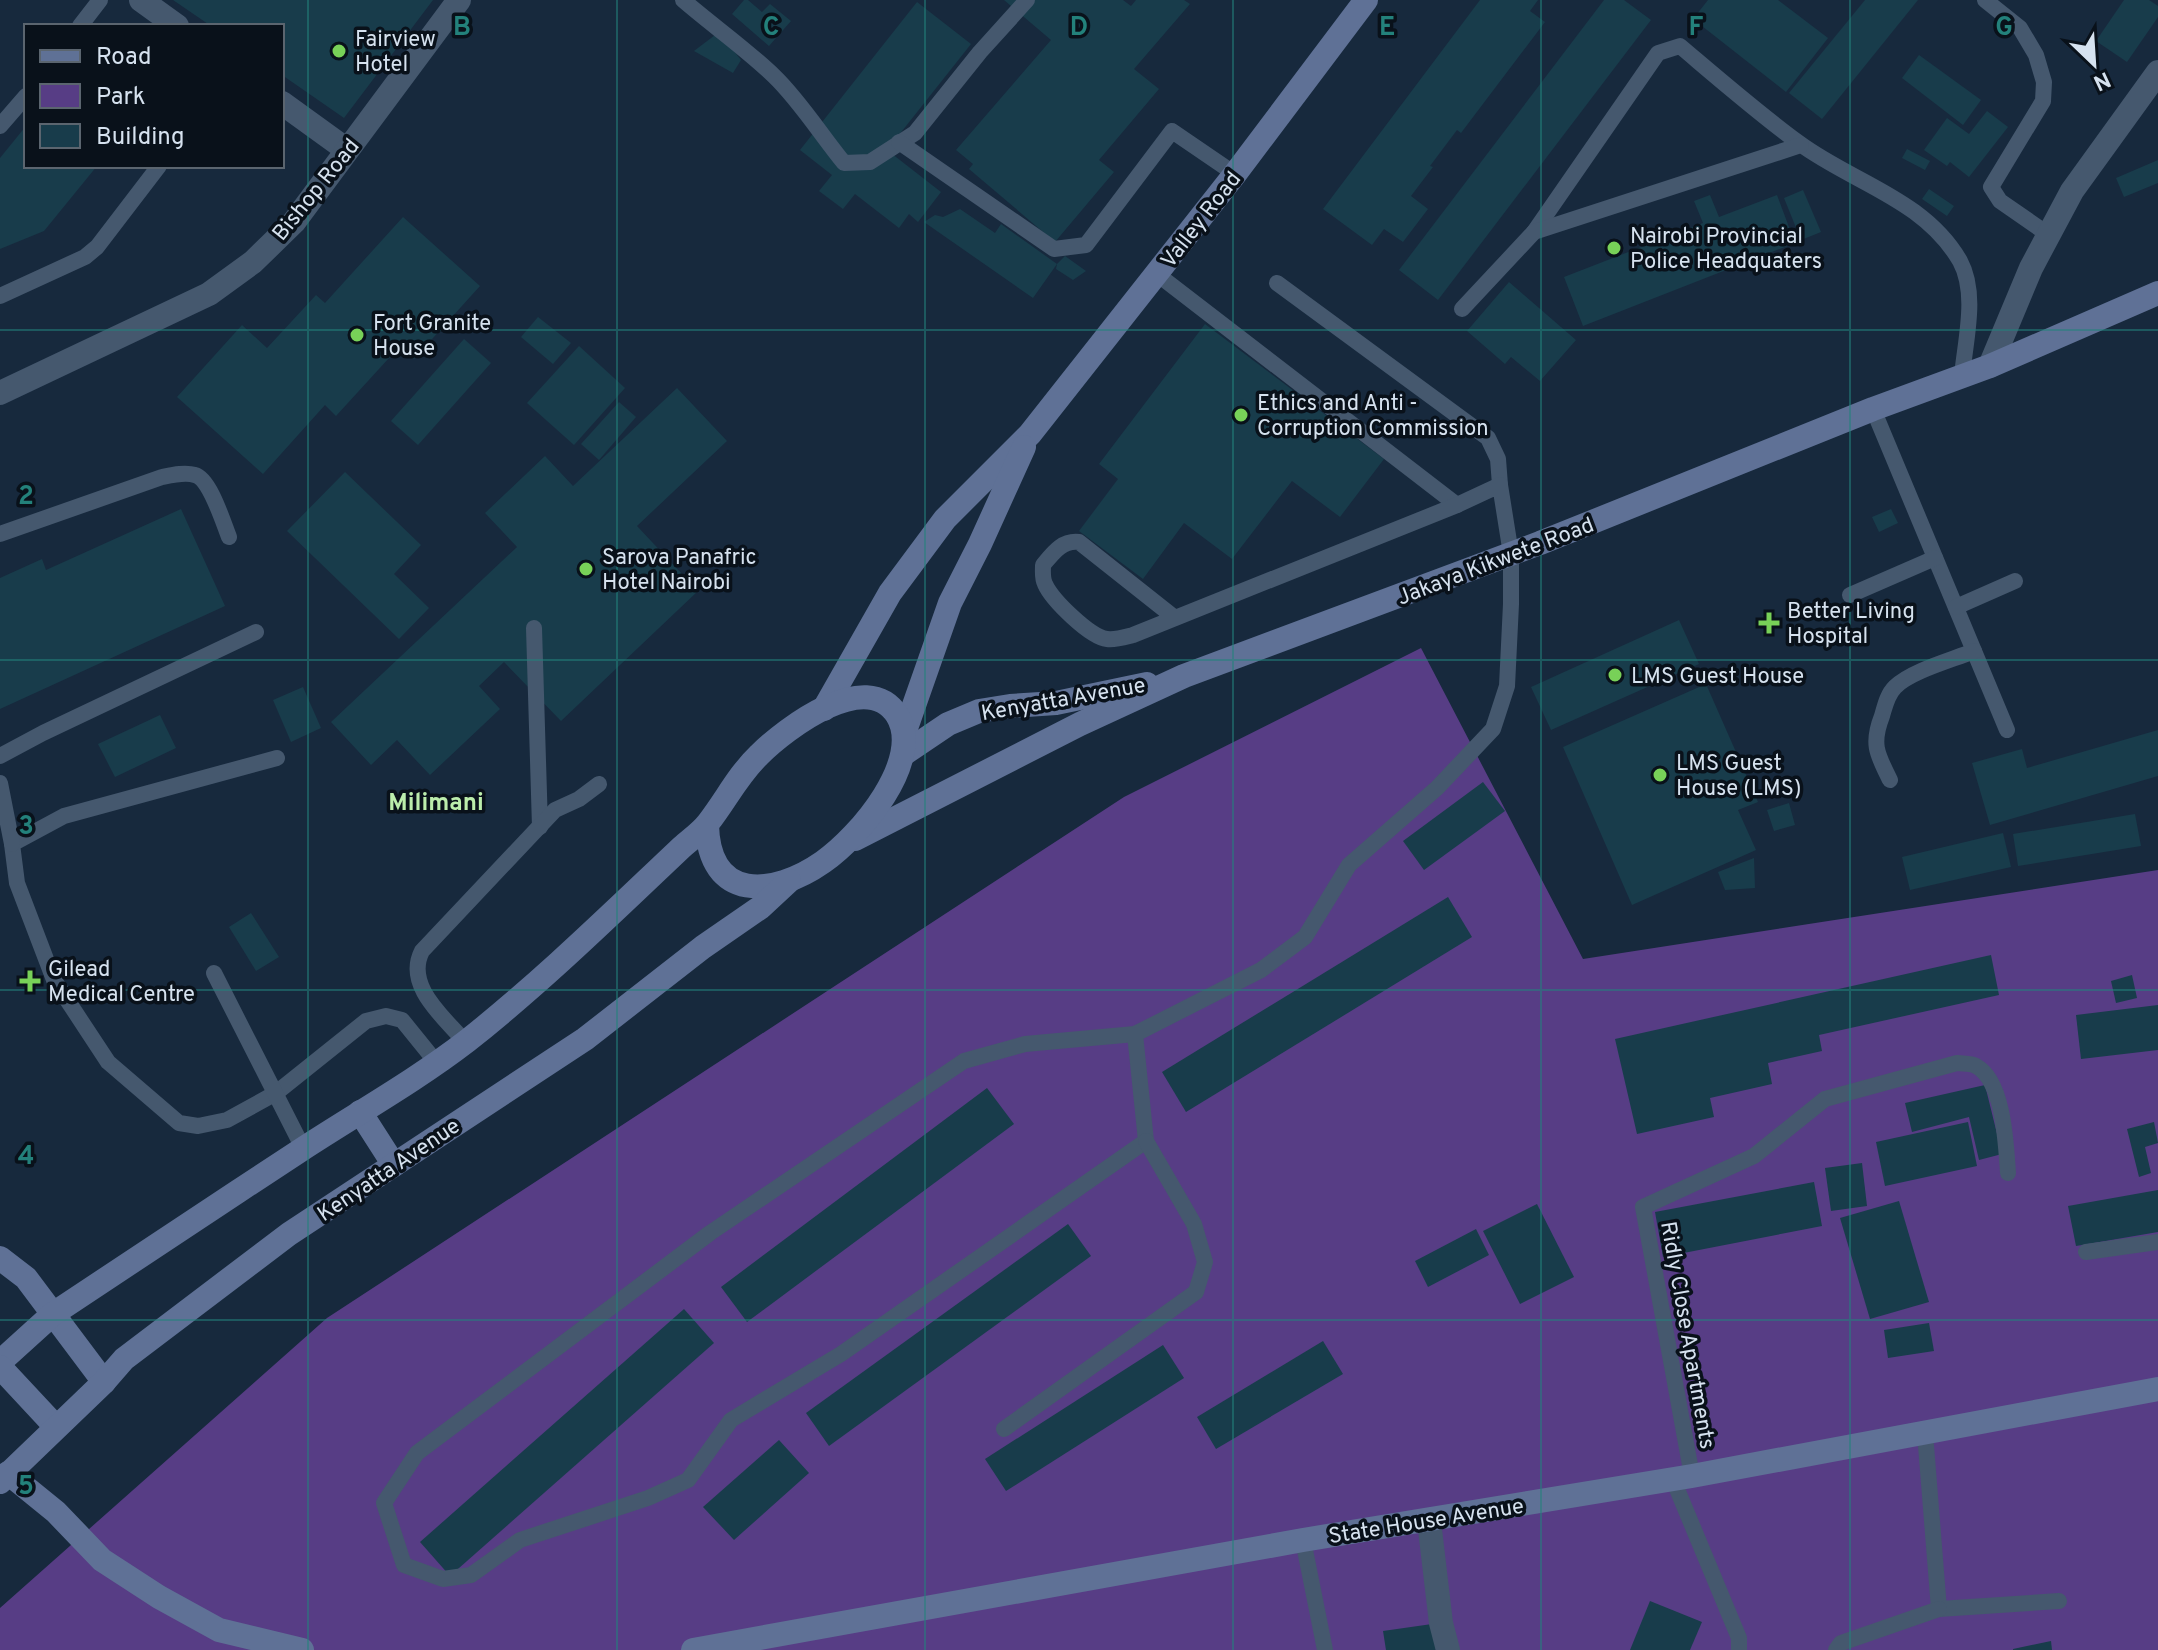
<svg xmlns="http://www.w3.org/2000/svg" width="2158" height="1650" viewBox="0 0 2158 1650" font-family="Overpass,sans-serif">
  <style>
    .green { fill: #573d85 }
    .building { fill: #183c4b }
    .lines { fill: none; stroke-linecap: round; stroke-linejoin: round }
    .lane { stroke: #45586e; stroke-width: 16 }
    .street { stroke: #45586e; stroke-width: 24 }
    .secondary { stroke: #5f7196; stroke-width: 24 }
    .grid { fill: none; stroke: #23817b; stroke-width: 2; stroke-opacity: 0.55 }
    .poi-dot { fill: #78d158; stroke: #09111a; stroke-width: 3 }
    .labels { text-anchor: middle; stroke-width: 7; stroke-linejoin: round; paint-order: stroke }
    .poi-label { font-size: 22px; fill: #d6e2ef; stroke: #09111a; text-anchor: start }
    .street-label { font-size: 22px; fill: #d6e2ef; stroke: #09111a }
    .neighbourhood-label { font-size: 24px; font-weight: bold; fill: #bcedac; stroke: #09111a }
    .grid-label { font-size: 26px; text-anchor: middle; font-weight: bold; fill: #23817b; stroke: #09111a; stroke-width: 7; stroke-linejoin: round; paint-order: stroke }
  </style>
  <rect width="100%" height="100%" fill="#17293d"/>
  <!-- green -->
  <polygon class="green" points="1421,648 1583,959 2158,870 2158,1650 0,1650 0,1608 327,1318 1124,797"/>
  <!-- building -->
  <g class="building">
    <polygon points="173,0 433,0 344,118 282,75 282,26 211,26"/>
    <polygon points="744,0 748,0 762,12 770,4 791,21 769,46 732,14"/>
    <polygon points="1004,0 1123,0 1131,6 1136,0 1184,0 1190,4 1134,69 1159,89 1099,160 1114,172 1055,242 969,169 973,164 956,150 1051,40"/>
    <polygon points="1480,0 1538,0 1530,11 1545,22 1461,133 1457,130 1430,166 1433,167 1411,196 1428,209 1403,242 1384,229 1372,245 1323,209"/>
    <polygon points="1604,0 1624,0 1651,20 1438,300 1399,270"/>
    <polygon points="1708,0 1778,0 1828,38 1786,92 1693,19"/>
    <polygon points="1865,0 1918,0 1822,119 1789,93"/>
    <polygon points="2124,0 2149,0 2158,6 2158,17 2127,62 2096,41"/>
    <polygon points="917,2 971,44 887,150 941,192 918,222 909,214 899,228 855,194 843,209 819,191 832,175 800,150"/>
    <polygon points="719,32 741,60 733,73 694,51"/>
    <polygon points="1919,55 1981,100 1963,125 1902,78"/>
    <polygon points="1987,111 2008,127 1969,177 1950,162 1947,166 1924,150 1947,118 1969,134"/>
    <polygon points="26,126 26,166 97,166 44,231 0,249 0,158"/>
    <polygon points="1907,149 1930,161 1925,170 1902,158"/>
    <polygon points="2158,160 2158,183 2124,197 2116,178"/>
    <polygon points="1929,189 1954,206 1947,216 1922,199"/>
    <polygon points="1803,190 1821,232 1801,240 1784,198"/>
    <polygon points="1710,195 1719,217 1777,195 1795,243 1583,326 1564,277 1703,223 1694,201"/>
    <polygon points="960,209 995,233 1001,224 1057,264 1033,298 924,222 935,215 943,217"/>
    <polygon points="403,217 480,286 414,359 400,346 336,416 325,405 263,474 177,397 242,325 267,348 316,295 325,303"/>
    <polygon points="1065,256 1086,271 1073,280 1056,269 1057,264"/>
    <polygon points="1509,282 1576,340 1540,381 1511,357 1505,364 1467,331"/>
    <polygon points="538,317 571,343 553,364 521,337"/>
    <polygon points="1205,324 1384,459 1340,517 1292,481 1232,559 1184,523 1143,579 1079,531 1118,479 1099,464"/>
    <polygon points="464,339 491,363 418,445 391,421"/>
    <polygon points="579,346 625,388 574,445 527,403"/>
    <polygon points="677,388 727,441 637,526 698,591 561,721 504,662 479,686 500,709 430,775 397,740 371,765 331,722 517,547 485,513 545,456 573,486"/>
    <polygon points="619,402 636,417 599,460 581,444"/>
    <polygon points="345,472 421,545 394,574 429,608 399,639 287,531"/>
    <polygon points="181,509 225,606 0,709 0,578 42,559 46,570"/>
    <polygon points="1891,509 1898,523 1879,532 1872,517"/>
    <polygon points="1679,620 1699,664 1551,730 1531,687"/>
    <polygon points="1706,684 1758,802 1738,810 1756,850 1632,905 1563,747"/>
    <polygon points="303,687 321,728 291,742 273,700"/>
    <polygon points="160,715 176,748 115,777 98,744"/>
    <polygon points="2158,730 2158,776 1990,825 1972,763 2022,749 2027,768"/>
    <polygon points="1483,782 1505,811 1424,870 1403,841"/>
    <polygon points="1789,803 1795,825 1774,831 1767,810"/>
    <polygon points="2135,814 2141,846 2018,866 2013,834"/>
    <polygon points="2003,833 2011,867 1910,890 1902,857"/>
    <polygon points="1754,858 1755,888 1725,890 1718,872"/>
    <polygon points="1448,897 1472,937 1186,1112 1162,1072"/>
    <polygon points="251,913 279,957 256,971 229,927"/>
    <polygon points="1991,955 1999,995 1819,1035 1822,1051 1768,1063 1772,1084 1710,1098 1714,1117 1637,1134 1615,1039"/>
    <polygon points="2132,975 2137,998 2116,1003 2111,981"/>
    <polygon points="2158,1005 2158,1050 2081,1059 2076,1015"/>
    <polygon points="1985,1085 2002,1154 1979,1160 1969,1117 1912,1132 1905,1103"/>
    <polygon points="987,1088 1014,1124 747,1322 721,1287"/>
    <polygon points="1968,1122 1977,1166 1885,1186 1876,1142"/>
    <polygon points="2154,1122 2158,1143 2145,1147 2151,1173 2139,1177 2127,1129"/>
    <polygon points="1862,1163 1867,1206 1831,1211 1825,1168"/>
    <polygon points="1814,1182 1822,1226 1663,1257 1655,1212"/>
    <polygon points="2158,1190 2158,1232 2076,1246 2068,1206"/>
    <polygon points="1899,1201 1929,1302 1870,1319 1840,1218"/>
    <polygon points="1537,1204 1574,1277 1520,1304 1483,1231"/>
    <polygon points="1068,1224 1091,1256 829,1446 806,1413"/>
    <polygon points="1476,1229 1489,1255 1428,1287 1415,1261"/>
    <polygon points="684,1309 714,1343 450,1576 420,1542"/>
    <polygon points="1929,1323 1934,1351 1888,1358 1884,1330"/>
    <polygon points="1323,1341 1343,1374 1216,1449 1197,1417"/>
    <polygon points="1163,1345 1184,1378 1006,1491 985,1459"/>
    <polygon points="779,1440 809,1473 734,1540 703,1507"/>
    <polygon points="1650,1601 1702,1622 1690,1650 1630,1650"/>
    <polygon points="1432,1624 1436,1650 1386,1650 1383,1631"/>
    <polygon points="2051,1641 2052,1650 2013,1650 2013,1649"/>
  </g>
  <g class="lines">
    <!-- lane -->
    <g class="lane">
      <path d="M683,0c30,26 62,48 91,76 26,25 47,59 70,87l26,-1 45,-29 65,-81 47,-52"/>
      <polyline points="1985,0 2020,28 2036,55 2044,82 2043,101 1991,187 2000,201 2049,235"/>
      <polyline points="80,26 100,0"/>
      <polyline points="0,126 26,96"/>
      <polyline points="899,142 1054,249 1086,245 1172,131 1235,174"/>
      <path d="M1534,232l124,-179 22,-7c39,33 78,67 119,97 54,40 125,56 161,118 18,33 5,80 2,115"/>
      <polyline points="1157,274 1457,505"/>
      <polyline points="1277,283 1488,438 1498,459 1500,485"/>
      <polyline points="0,296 85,257 97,247 159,166"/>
      <polyline points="1462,309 1534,232 1801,145"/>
      <polyline points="1873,409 2007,730"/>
      <path d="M0,534l162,-57c10,-2 23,-5 33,-2 15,4 28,47 34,62"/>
      <polyline points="1850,595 1935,558"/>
      <polyline points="1956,607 2015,581"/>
      <polyline points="534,628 540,827"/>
      <polyline points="0,756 43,733 256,632"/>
      <polyline points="277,758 64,816 12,844 17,883 54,980 108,1062 179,1123 198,1126 227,1120 276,1093 366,1021 386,1016 402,1020 436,1062"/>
      <path d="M1890,780c-13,-26 -19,-36 -8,-64 3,-10 5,-21 13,-29 16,-16 57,-27 79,-36"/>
      <polyline points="0,783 12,844"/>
      <polyline points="214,973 303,1148"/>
      <path d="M1135,1034l-110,10 -61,17 -254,172 -293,220 -33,50 20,62 39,14 28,-4 49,-35 128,-42 40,-18 43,-60 110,-66 305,-213 -11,-107 126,-64 44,-33 44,-72 88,-77 56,-59 14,-43 4,-82v-50l-11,-69 -43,20 -324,130c-8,2 -17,5 -26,4 -17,-2 -55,-39 -62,-55 -3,-6 -2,-12 -2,-19 10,-12 19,-25 36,-23l96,76"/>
      <path d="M465,1042c-20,-24 -61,-56 -43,-91l133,-141 24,-11 20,-15"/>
      <polyline points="2086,1252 2158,1242"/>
      <polyline points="1004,1429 1196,1292 1205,1262 1194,1224 1146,1141"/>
      <polyline points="1925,1433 1939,1609 2059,1601"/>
      <path d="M1692,1476l-49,-269 111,-51 71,-57 132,-36c6,1 13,0 19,3 28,15 30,79 32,107"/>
      <polyline points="1672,1477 1739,1638 1739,1650"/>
      <polyline points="1303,1540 1325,1650"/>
      <polyline points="1836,1650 1841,1643 1939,1609"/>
    </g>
    <!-- street -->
    <g class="street">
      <polyline points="141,0 177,26"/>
      <polyline points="282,103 347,150"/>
      <polyline points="1990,366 2031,268 2072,191 2158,72"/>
      <polyline points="0,393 209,294 253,262 294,222 459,0"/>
      <polyline points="1429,1521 1441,1623 1448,1650"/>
    </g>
    <!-- secondary -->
    <g class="secondary">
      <polyline points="824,709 890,593 945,519 1030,434 1235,174 1366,0"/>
      <polyline points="905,731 950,603 980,544 1024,447"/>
      <polyline points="905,753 948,724 979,711 1010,706 1056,703 1147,684"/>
      <polyline points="855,839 1080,724 1184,676 1540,543 1873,409 1990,366 2158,293"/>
      <polyline points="360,1112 394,1165"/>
      <polyline points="0,1258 26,1278 104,1382"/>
      <path d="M0,1362l53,-48c83,-55 165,-110 248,-164 55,-36 114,-69 166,-109 76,-60 145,-128 215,-194 9,-8 19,-15 26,-24 18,-23 30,-48 51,-68 27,-27 108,-88 138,-40 28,45 -38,122 -74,147 -50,35 -114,40 -116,-37"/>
      <polyline points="0,1367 56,1427"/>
      <polyline points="8,1473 56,1512 102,1560 159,1597 219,1630 302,1650"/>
      <polyline points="0,1482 104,1382 124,1359 289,1234 585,1039 703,947 761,907 789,881"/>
      <polyline points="693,1650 1303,1540 1692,1476 2158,1389"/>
    </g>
  </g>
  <!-- grid -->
  <path class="grid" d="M308,0v1650M617,0v1650M925,0v1650M1233,0v1650M1541,0v1650M1850,0v1650M0,330h2158M0,660h2158M0,990h2158M0,1320h2158"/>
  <!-- markers -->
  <g class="poi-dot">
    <circle cx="339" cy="51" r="8"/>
    <circle cx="1614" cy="248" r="8"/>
    <circle cx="357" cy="335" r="8"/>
    <circle cx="1241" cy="415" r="8"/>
    <circle cx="586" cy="569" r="8"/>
    <path d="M1765 611h8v8h8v8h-8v8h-8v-8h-8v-8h8z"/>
    <circle cx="1615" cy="675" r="8"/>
    <circle cx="1660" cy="775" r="8"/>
    <path d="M26 969h8v8h8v8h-8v8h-8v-8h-8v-8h8z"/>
  </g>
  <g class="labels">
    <!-- poi labels -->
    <g class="poi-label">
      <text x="355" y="46">Fairview<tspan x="355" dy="25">Hotel</tspan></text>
      <text x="1630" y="243">Nairobi Provincial<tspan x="1630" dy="25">Police Headquaters</tspan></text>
      <text x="373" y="330">Fort Granite<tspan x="373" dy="25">House</tspan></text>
      <text x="1257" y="410">Ethics and Anti -<tspan x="1257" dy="25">Corruption Commission</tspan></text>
      <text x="602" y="564">Sarova Panafric<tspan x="602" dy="25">Hotel Nairobi</tspan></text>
      <text x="1787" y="618">Better Living<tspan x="1787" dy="25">Hospital</tspan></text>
      <text x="1631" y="683">LMS Guest House</text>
      <text x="1676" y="770">LMS Guest<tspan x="1676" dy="25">House (LMS)</tspan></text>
      <text x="48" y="976">Gilead<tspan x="48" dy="25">Medical Centre</tspan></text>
    </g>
    <!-- street labels -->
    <g class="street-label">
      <text transform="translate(315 189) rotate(-51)" y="8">Bishop Road</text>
      <text transform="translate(1200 219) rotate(-52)" y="8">Valley Road</text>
      <text transform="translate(1495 560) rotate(-21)" y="8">Jakaya Kikwete Road</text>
      <text transform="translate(1063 698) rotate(-10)" y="8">Kenyatta Avenue</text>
      <text transform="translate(388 1169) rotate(-34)" y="8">Kenyatta Avenue</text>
      <text transform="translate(1689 1335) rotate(80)" y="8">Ridly Close Apartments</text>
      <text transform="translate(1426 1520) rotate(-9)" y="8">State House Avenue</text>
    </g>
    <!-- neighbourhood labels -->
    <g class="neighbourhood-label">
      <text x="436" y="810">Milimani</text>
    </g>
  </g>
  <g class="grid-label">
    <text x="462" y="35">B</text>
    <text x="771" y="35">C</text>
    <text x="1079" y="35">D</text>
    <text x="1387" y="35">E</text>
    <text x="1696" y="35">F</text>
    <text x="2004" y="35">G</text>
    <text x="26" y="504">2</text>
    <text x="26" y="834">3</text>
    <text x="26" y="1164">4</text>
    <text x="26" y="1494">5</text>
  </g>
  <!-- legend -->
  <rect x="24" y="24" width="260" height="144" fill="#09111a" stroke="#5b656f" stroke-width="2"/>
  <rect x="40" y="50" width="40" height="12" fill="#5f7196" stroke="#5b656f" stroke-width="2"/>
  <text x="96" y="64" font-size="24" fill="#d6e2ef">Road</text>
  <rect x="40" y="84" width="40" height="24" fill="#573d85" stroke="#5b656f" stroke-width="2"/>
  <text x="96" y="104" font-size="24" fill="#d6e2ef">Park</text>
  <rect x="40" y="124" width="40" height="24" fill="#183c4b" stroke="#5b656f" stroke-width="2"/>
  <text x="96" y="144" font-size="24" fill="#d6e2ef">Building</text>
  <!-- north arrow -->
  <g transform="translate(2094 64) rotate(155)" stroke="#09111a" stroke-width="6" paint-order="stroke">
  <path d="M0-6L14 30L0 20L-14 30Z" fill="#d6e2ef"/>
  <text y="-12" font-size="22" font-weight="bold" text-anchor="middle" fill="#d6e2ef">N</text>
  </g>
</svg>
